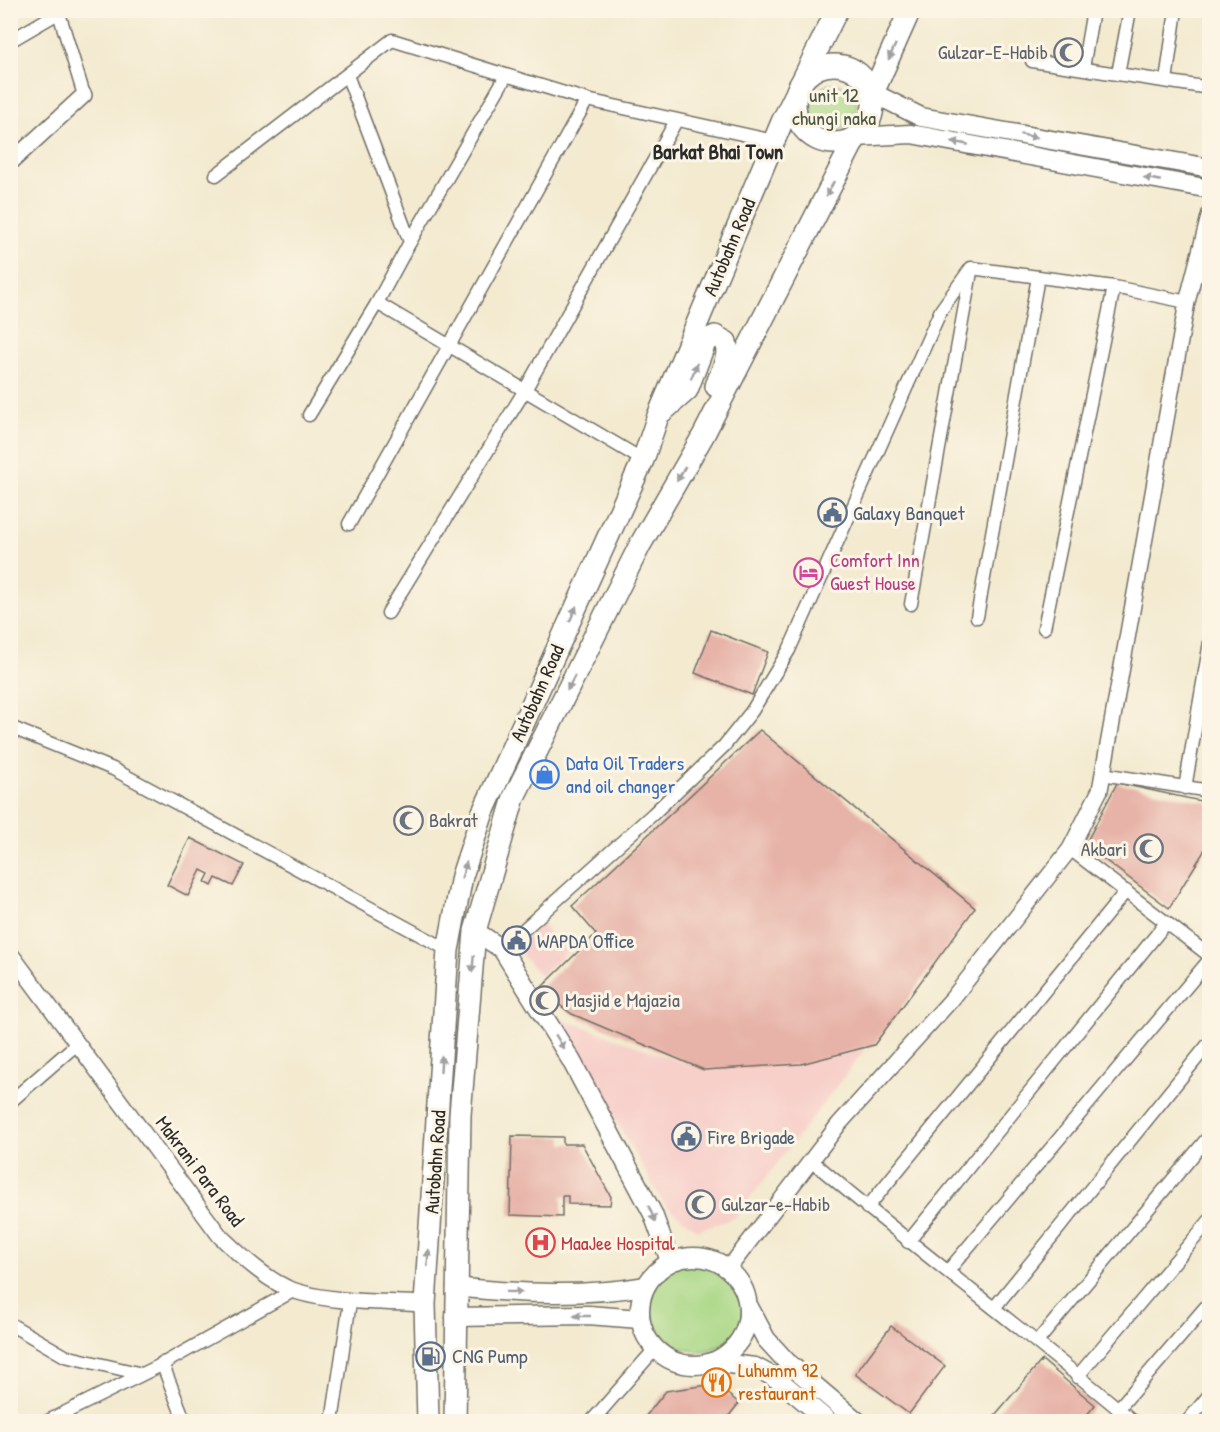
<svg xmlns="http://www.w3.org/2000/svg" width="1220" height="1432" viewBox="0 0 1220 1432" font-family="'Patrick Hand',sans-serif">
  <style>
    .built { fill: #f7d0ca }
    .green { fill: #a9d785; stroke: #6a8158; stroke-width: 1.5 }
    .building { fill: #e7b2a8 }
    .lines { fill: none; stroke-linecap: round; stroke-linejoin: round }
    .minor-casing { stroke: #716e65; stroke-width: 15 }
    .tertiary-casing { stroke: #716e65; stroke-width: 18 }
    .secondary-casing { stroke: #716e65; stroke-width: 21 }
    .trunk-casing { stroke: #716e65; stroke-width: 24 }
    .minor { stroke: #fff; stroke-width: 12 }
    .tertiary { stroke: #fff; stroke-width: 15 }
    .secondary { stroke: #fff; stroke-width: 18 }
    .trunk { stroke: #fff; stroke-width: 21 }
    .oneway { fill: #a0a0a0 }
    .labels { text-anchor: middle; stroke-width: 6; stroke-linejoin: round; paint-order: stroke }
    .worship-label { font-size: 20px; fill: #5b616d; stroke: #fcf5e5; text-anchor: start }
    .park-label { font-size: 20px; fill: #4a5642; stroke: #fcf5e5 }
    .street-label { font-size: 20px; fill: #2b2b2b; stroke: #fcf5e5 }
    .service-label { font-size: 20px; fill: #4e5e75; stroke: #fcf5e5; text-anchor: start }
    .hotel-label { font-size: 20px; fill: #b23c85; stroke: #fcf5e5; text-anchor: start }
    .shop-label { font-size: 20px; fill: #366cbe; stroke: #fcf5e5; text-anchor: start }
    .health-label { font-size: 20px; fill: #be3a42; stroke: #fcf5e5; text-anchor: start }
    .food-label { font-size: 20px; fill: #c56008; stroke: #fcf5e5; text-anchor: start }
    .neighbourhood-label { font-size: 21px; font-weight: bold; fill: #2b2b2b; stroke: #fcf5e5 }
  </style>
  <rect width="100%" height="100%" fill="#fcf5e5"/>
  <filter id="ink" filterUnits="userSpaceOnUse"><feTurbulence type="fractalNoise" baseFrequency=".0167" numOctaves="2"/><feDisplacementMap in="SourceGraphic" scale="12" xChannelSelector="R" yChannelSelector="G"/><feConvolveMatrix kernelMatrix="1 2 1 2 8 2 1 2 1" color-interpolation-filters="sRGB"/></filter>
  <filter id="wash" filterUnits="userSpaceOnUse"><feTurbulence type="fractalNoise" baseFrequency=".008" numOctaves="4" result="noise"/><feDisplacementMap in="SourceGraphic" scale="24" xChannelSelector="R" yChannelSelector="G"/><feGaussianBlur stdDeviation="1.35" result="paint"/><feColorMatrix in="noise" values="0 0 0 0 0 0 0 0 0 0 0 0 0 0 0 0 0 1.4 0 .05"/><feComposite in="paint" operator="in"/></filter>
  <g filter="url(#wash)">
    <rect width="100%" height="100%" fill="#f3ead0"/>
    <!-- built -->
    <g class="built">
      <polygon points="540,923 568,951 541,976 516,948"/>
      <polygon points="556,1017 704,1070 801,1064 865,1049 735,1218 697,1230 664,1204"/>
    </g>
    <!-- green -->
    <g class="green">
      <circle cx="834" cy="107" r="23"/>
      <circle cx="698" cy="1304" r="47"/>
    </g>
    <g id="blocks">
      <!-- building -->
      <g class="building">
        <polygon points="711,630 768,652 752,695 695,673"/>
        <polygon points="760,730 975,908 874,1045 801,1064 704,1070 572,1014 539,990 596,934 572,906"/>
        <polygon points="1117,783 1210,803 1210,835 1203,853 1169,908 1085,845"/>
        <polygon points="190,838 244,865 233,886 216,878 212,886 205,882 209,874 201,870 188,896 167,885"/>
        <polygon points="512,1136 563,1137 563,1144 582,1144 611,1197 610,1205 568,1204 568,1196 562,1196 562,1217 510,1215"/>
        <polygon points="891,1326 945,1366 909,1414 855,1374"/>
        <polygon points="1042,1360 1095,1405 1081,1422 989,1422"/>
        <polygon points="715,1384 739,1403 724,1422 641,1422 666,1391"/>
        <polygon points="603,1411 615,1422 594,1422"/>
      </g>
    </g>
  </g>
  <g filter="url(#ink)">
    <use href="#blocks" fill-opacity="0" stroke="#716e65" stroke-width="1.5"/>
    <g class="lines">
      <defs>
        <g id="minor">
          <polyline points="58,10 84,95"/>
          <polyline points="10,41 58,13"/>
          <polyline points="1032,61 1210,88"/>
          <polyline points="1083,68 1093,10"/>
          <polyline points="1118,74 1130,10"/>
          <polyline points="347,75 410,242 377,303 643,460"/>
          <polyline points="1166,81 1176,10"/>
          <polyline points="216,175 392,40 587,100 774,141"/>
          <polyline points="410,242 506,76"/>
          <polyline points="1194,274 1210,276"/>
          <polyline points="309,415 377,303"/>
          <polyline points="349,524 587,100"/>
          <polyline points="911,604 971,272"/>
          <polyline points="388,613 525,390 676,121"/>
          <polyline points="977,617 1038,277"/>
          <polyline points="1044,628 1114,287"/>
          <polyline points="10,727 113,769 448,950"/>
          <polyline points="1102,774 1210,791"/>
          <polyline points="1185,788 1210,642"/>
          <polyline points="1070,849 1210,956"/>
          <polyline points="502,949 653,814 724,746 752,711 789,650 941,310 971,268 1114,287 1187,302"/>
          <polyline points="10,1102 78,1043"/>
          <path d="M811,1160c105,90 217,172 323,262"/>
          <polyline points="867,1208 1126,891"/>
          <polyline points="908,1242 1166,923"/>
          <polyline points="948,1271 1210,959"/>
          <polyline points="994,1308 1210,1042"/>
          <polyline points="10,1324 65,1356 142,1374"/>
          <polyline points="1037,1342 1210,1135"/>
          <polyline points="162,1363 185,1422"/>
          <polyline points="1077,1377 1210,1220"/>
          <polyline points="1118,1409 1210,1302"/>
          <polyline points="46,1422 157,1367 293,1291"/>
          <polyline points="332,1422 350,1302"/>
          <polyline points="591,1422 655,1349"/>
          <polyline points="1187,1422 1210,1394"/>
        </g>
        <g id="tertiary">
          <polyline points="10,163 84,95"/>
          <path d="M10,953l210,283c20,19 49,47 75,55 42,13 87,10 130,13"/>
          <polyline points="729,1268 839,1124 952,999 1070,849 1100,790 1187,302 1210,213"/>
        </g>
        <g id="secondary">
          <polyline points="873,93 921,117 1210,168"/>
          <polyline points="856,137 911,134 1210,189"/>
          <polyline points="475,931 502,949 571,1060 653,1214 670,1261"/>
          <circle cx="694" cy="1311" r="54"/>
          <path d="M456,1287c62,7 127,10 189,-1"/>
          <polyline points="749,1307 766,1339 787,1362 858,1422"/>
          <polyline points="455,1317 588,1315 640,1319"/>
          <polyline points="712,1362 755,1367 779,1380 829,1422"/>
        </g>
        <g id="trunk">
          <circle cx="834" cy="104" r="39"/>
          <polyline points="873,93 910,10"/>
          <path d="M663,411l24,-21 19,-50 9,-4 11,6c4,15 -5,30 -10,44"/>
          <polyline points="428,1422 425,1304 448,950 462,876 483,812 643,460 658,416 782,122 837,10"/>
          <polyline points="455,1422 460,1115 475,931 514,797 640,545 704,434 856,137"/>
        </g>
      </defs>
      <!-- minor casing -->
      <use href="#minor" class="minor-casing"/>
      <!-- tertiary casing -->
      <use href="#tertiary" class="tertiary-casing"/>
      <!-- secondary casing -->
      <use href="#secondary" class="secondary-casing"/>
      <!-- trunk casing -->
      <use href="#trunk" class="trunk-casing"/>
      <!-- minor -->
      <use href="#minor" class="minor"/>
      <!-- tertiary -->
      <use href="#tertiary" class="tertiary"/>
      <!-- secondary -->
      <use href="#secondary" class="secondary"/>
      <!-- trunk -->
      <use href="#trunk" class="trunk"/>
    </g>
    <!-- one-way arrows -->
    <defs><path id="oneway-solid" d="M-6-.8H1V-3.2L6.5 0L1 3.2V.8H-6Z" transform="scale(1.5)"/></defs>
    <g class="oneway">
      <use href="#oneway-solid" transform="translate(892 52) rotate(115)"/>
      <use href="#oneway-solid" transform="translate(1029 136) rotate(10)"/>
      <use href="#oneway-solid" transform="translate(960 143) rotate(-169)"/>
      <use href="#oneway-solid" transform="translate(1152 179) rotate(-169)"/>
      <use href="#oneway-solid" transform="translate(830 189) rotate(117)"/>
      <use href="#oneway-solid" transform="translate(694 371) rotate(-69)"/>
      <use href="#oneway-solid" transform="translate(681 474) rotate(120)"/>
      <use href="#oneway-solid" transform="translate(573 614) rotate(-66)"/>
      <use href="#oneway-solid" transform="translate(571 683) rotate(117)"/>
      <use href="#oneway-solid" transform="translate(464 870) rotate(-73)"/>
      <use href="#oneway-solid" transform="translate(473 964) rotate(95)"/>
      <use href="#oneway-solid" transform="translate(560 1042) rotate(58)"/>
      <use href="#oneway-solid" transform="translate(441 1064) rotate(-86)"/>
      <use href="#oneway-solid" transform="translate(652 1214) rotate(66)"/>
      <use href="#oneway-solid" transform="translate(428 1258) rotate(-86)"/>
      <use href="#oneway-solid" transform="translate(514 1292) rotate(1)"/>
      <use href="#oneway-solid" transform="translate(582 1316) rotate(-180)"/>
    </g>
  </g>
  <!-- icons -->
  <defs>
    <symbol id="mosque-ring" viewBox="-11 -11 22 22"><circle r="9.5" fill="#fcf5e5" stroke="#6b7280" stroke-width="1.5"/><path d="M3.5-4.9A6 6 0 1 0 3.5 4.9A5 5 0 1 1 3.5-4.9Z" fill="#6b7280"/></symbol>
    <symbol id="civic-ring" viewBox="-11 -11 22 22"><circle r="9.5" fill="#fcf5e5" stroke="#5c6f8a" stroke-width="1.5"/><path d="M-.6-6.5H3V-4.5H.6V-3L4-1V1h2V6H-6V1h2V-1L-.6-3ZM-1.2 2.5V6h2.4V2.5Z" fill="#5c6f8a"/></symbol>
    <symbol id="hotel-ring" viewBox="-11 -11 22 22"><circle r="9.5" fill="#fcf5e5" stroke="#d1479c" stroke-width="1.5"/><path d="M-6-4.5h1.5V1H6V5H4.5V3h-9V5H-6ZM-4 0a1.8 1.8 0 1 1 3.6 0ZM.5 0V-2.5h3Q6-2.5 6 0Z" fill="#d1479c"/></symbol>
    <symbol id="shop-ring" viewBox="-11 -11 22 22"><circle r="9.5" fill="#fcf5e5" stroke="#3f7fe0" stroke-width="1.5"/><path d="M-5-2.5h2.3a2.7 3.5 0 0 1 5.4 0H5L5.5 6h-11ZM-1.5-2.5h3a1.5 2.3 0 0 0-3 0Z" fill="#3f7fe0"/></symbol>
    <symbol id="hospital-ring" viewBox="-11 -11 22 22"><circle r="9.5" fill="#fcf5e5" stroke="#e0444e" stroke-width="1.5"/><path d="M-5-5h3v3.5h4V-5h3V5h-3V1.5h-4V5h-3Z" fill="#e0444e"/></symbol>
    <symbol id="fuel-ring" viewBox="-11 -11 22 22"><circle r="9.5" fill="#fcf5e5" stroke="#5c6f8a" stroke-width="1.5"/><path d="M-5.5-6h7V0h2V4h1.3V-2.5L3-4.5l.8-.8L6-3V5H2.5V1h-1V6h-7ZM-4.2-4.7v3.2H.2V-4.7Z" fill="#5c6f8a"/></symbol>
    <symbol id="restaurant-ring" viewBox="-11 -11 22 22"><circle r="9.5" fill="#fcf5e5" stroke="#e8710a" stroke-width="1.5"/><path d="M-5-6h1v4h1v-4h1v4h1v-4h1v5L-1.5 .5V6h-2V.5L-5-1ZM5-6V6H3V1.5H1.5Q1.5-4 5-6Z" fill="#e8710a"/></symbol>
  </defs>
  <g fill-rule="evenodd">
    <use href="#mosque-ring" x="1052" y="36" width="33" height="33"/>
    <use href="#civic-ring" x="816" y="496" width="33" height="33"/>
    <use href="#hotel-ring" x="792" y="556" width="33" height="33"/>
    <use href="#shop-ring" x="528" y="758" width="33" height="33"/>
    <use href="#mosque-ring" x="392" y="804" width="33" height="33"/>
    <use href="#mosque-ring" x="1132" y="832" width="33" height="33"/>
    <use href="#civic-ring" x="500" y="924" width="33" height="33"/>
    <use href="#mosque-ring" x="528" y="984" width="33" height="33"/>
    <use href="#civic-ring" x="670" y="1120" width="33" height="33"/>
    <use href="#mosque-ring" x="684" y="1188" width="33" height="33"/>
    <use href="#hospital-ring" x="524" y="1226" width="33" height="33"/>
    <use href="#fuel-ring" x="414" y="1340" width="33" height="33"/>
    <use href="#restaurant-ring" x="700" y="1366" width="33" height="33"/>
  </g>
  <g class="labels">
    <!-- worship labels -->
    <g class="worship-label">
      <text x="1048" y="59" text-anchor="end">Gulzar-E-Habib</text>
      <text x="429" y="827">Bakrat</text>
      <text x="1127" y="856" text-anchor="end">Akbari</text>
      <text x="565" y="1007">Masjid e Majazia</text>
      <text x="721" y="1211">Gulzar-e-Habib</text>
    </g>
    <!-- park labels -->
    <g class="park-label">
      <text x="834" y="102">unit 12<tspan x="834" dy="23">chungi naka</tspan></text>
    </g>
    <!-- street labels -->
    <g class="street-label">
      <text transform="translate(729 247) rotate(-67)" y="7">Autobahn Road</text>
      <text transform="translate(537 693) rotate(-66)" y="7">Autobahn Road</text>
      <text transform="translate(435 1162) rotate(-86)" y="7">Autobahn Road</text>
      <text transform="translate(200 1171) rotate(53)" y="7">Makrani Para Road</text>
    </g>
    <!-- service labels -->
    <g class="service-label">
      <text x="853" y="520">Galaxy Banquet</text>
      <text x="537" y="948">WAPDA Office</text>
      <text x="708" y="1144">Fire Brigade</text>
      <text x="452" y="1363">CNG Pump</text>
    </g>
    <!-- hotel labels -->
    <g class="hotel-label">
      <text x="830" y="567">Comfort Inn<tspan x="830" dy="23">Guest House</tspan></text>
    </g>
    <!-- shop labels -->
    <g class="shop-label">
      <text x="566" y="770">Data Oil Traders<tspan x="566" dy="23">and oil changer</tspan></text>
    </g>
    <!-- health labels -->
    <g class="health-label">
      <text x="561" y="1250">MaaJee Hospital</text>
    </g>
    <!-- food labels -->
    <g class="food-label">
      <text x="738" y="1377">Luhumm 92<tspan x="738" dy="23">restaurant</tspan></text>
    </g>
    <!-- neighbourhood labels -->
    <g class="neighbourhood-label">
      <text x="718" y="159">Barkat Bhai Town</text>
    </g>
  </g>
  <!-- margin -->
  <rect width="1220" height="1432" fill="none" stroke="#fcf5e5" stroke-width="36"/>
</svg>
